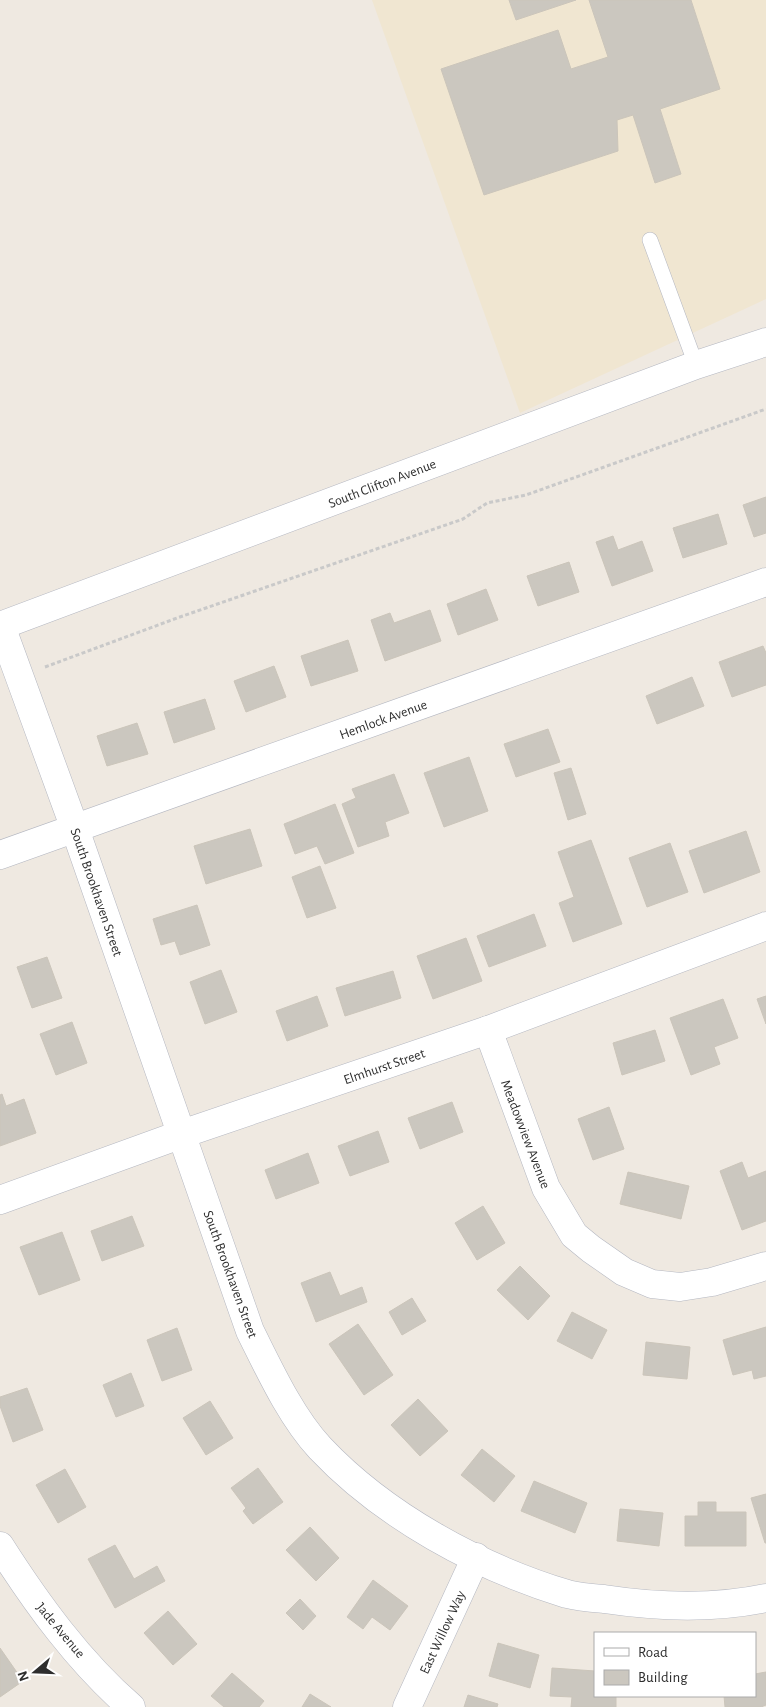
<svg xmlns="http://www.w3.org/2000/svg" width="766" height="1707" viewBox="0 0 766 1707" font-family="'Alegreya Sans',sans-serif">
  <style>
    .education { fill: #f0e6d1 }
    .building { fill: #cbc7bf; stroke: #cbc5ba }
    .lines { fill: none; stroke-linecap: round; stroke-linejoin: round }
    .lane-casing { stroke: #b4b7c1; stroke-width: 16 }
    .street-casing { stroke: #b4b7c1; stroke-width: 29 }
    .secondary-casing { stroke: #b4b7c1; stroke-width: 29 }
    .path { stroke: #c9c9c9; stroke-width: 3; stroke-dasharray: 4 2.5; stroke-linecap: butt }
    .lane { stroke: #fff; stroke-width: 15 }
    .street { stroke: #fff; stroke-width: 28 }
    .secondary { stroke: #fff; stroke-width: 28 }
    .labels { text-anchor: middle; stroke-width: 4; stroke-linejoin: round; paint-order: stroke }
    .street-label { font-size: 14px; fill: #2e2e2e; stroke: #fff }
  </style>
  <rect width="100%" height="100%" fill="#efe9e1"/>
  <!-- education -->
  <polygon class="education" points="372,0 766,0 766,299 520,413"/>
  <!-- building -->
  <g class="building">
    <polygon points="509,0 576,0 516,20"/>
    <polygon points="589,0 691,0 720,89 660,109 681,174 655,183 633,115 617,120 618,151 484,195 441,69 558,30 571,69 608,57"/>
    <polygon points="766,497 766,533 754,537 743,505"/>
    <polygon points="718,514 727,544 683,558 673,528"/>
    <polygon points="613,536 618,550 642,541 653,571 612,586 596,542"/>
    <polygon points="569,562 579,592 538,606 527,576"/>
    <polygon points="486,589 498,620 458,635 447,604"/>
    <polygon points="430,610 441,641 385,661 371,620 390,613 394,623"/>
    <polygon points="348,640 358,671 311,686 301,656"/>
    <polygon points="763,646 766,653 766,685 732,697 719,662"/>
    <polygon points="274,666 286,697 246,712 234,681"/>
    <polygon points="692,677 704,706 657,724 646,696"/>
    <polygon points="205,699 215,729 174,743 164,712"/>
    <polygon points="137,723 148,754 107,766 97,736"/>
    <polygon points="548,729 560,762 516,777 504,744"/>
    <polygon points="469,757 488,811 444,827 424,773"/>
    <polygon points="571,768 586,814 568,820 554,773"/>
    <polygon points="394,774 409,813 385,822 389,836 358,847 342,804 356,798 352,789"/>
    <polygon points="335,804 354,853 325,864 317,846 295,854 284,824"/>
    <polygon points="250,829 262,866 206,884 194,846"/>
    <polygon points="746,831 760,872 704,893 689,851"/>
    <polygon points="591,840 622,924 573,942 559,903 574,897 558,852"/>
    <polygon points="670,843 688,892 647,907 629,858"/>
    <polygon points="320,866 336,908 307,918 292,877"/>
    <polygon points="197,905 210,945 180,955 175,941 161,945 153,919"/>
    <polygon points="534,914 546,946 489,967 477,936"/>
    <polygon points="466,938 482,981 433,999 417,956"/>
    <polygon points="47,957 62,998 32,1008 17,967"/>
    <polygon points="221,970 237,1012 205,1024 190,982"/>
    <polygon points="393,971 401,998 345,1016 336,988"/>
    <polygon points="317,996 328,1026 287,1041 276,1011"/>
    <polygon points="766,996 766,1024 757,999"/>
    <polygon points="723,999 738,1038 714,1047 720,1064 691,1075 670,1018"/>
    <polygon points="72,1022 87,1063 56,1075 40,1034"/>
    <polygon points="655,1030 665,1061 622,1075 613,1043"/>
    <polygon points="2,1094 6,1106 24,1099 36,1133 0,1146 0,1095"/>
    <polygon points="452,1102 463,1132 420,1149 408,1118"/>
    <polygon points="609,1107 624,1149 593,1160 578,1119"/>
    <polygon points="378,1131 389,1162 350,1176 338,1146"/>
    <polygon points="308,1153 319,1183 276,1199 265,1170"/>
    <polygon points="742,1162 748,1178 766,1171 766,1221 742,1230 720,1171"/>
    <polygon points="628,1172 689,1186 681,1219 620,1204"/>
    <polygon points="483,1206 505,1243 477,1260 455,1223"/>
    <polygon points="132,1216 144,1246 102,1261 91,1231"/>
    <polygon points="62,1232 80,1280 39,1295 20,1247"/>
    <polygon points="520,1266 550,1296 528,1320 497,1290"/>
    <polygon points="330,1272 340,1296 362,1287 367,1302 316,1322 301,1283"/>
    <polygon points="412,1298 426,1321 402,1335 389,1312"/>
    <polygon points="572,1312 607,1330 592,1359 557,1341"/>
    <polygon points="358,1324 393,1375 364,1395 329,1344"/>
    <polygon points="766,1327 766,1376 754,1379 752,1370 733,1375 723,1340"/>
    <polygon points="177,1328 192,1370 162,1381 147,1340"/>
    <polygon points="646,1342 690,1347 687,1379 643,1375"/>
    <polygon points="131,1373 144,1406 116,1417 103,1385"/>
    <polygon points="27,1388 43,1430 13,1442 0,1406 0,1397"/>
    <polygon points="418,1399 448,1431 420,1456 391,1425"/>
    <polygon points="210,1401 233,1438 206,1455 183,1418"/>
    <polygon points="482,1449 515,1476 494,1502 461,1475"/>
    <polygon points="258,1468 283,1502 253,1524 243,1511 246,1508 231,1488"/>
    <polygon points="65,1469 86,1507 58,1523 36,1485"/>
    <polygon points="534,1481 587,1503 575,1533 521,1511"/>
    <polygon points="766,1494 766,1543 765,1543 751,1498"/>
    <polygon points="698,1502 716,1502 716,1512 746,1512 746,1546 685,1546 685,1516 698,1516"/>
    <polygon points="620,1509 663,1513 659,1546 617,1541"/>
    <polygon points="310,1527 339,1558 316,1581 286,1550"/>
    <polygon points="115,1545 134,1579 157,1566 165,1581 115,1608 88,1559"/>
    <polygon points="373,1580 408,1606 390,1630 372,1617 363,1629 347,1617"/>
    <polygon points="300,1599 316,1616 303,1630 286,1613"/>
    <polygon points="168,1611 197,1644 173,1665 144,1633"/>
    <polygon points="498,1643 539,1655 530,1688 489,1676"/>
    <polygon points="0,1648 23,1681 0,1697"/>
    <polygon points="552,1668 595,1671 595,1696 616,1696 616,1707 571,1707 572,1697 550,1696"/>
    <polygon points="766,1672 766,1705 761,1707 725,1707 724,1696 755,1696 755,1674"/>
    <polygon points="232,1673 264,1701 259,1707 224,1707 211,1696"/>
    <polygon points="310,1694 331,1707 302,1707"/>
    <polygon points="468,1695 498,1704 497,1707 464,1707"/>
  </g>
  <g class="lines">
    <defs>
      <polyline id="lane" points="650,240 696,365"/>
      <g id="street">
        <path d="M1,626l74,203 175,502c19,38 41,86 70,117 64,68 158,119 247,146 12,3 25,4 37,5 53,8 110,10 162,-1"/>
        <polyline points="0,855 766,582"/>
        <polyline points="488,1030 546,1188 574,1235 591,1249 624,1272 652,1284 680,1287 712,1282 766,1266"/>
        <polyline points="0,1200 182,1134 488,1030 766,926"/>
        <path d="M0,1546c37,58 79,116 131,161"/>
        <polyline points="407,1707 476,1557"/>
      </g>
      <polyline id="secondary" points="0,626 696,365 766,342"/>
    </defs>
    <!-- lane casing -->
    <use href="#lane" class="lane-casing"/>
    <!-- street casing -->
    <use href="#street" class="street-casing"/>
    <!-- secondary casing -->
    <use href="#secondary" class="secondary-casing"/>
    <!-- path -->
    <polyline class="path" points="45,667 177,618 463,519 487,503 526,495 766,409"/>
    <!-- lane -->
    <use href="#lane" class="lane"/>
    <!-- street -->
    <use href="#street" class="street"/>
    <!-- secondary -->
    <use href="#secondary" class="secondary"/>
  </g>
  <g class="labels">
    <!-- street labels -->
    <g class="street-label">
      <text transform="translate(382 483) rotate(-21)" y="5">South Clifton Avenue</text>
      <text transform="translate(383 719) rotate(-20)" y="5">Hemlock Avenue</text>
      <text transform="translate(97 892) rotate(71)" y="5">South Brookhaven Street</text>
      <text transform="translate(384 1066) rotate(-19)" y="5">Elmhurst Street</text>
      <text transform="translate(526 1134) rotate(69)" y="5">Meadowview Avenue</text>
      <text transform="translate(231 1274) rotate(70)" y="5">South Brookhaven Street</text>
      <text transform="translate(61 1630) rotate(50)" y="5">Jade Avenue</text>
      <text transform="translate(442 1632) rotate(-65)" y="5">East Willow Way</text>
    </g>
  </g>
  <!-- legend -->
  <rect x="594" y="1632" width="162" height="65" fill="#ffffff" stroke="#ababab"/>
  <rect x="604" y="1648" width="25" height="8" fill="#ffffff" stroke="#ababab"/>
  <text x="638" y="1657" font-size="15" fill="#2e2e2e">Road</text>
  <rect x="604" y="1670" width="25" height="15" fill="#cbc7bf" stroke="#ababab"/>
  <text x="638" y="1682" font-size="15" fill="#2e2e2e">Building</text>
  <!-- north arrow -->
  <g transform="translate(35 1672) rotate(251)" stroke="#ffffff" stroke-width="4" paint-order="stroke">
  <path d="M0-4L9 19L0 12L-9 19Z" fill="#2e2e2e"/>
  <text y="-8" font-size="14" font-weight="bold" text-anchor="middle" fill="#2e2e2e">N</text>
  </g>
</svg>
